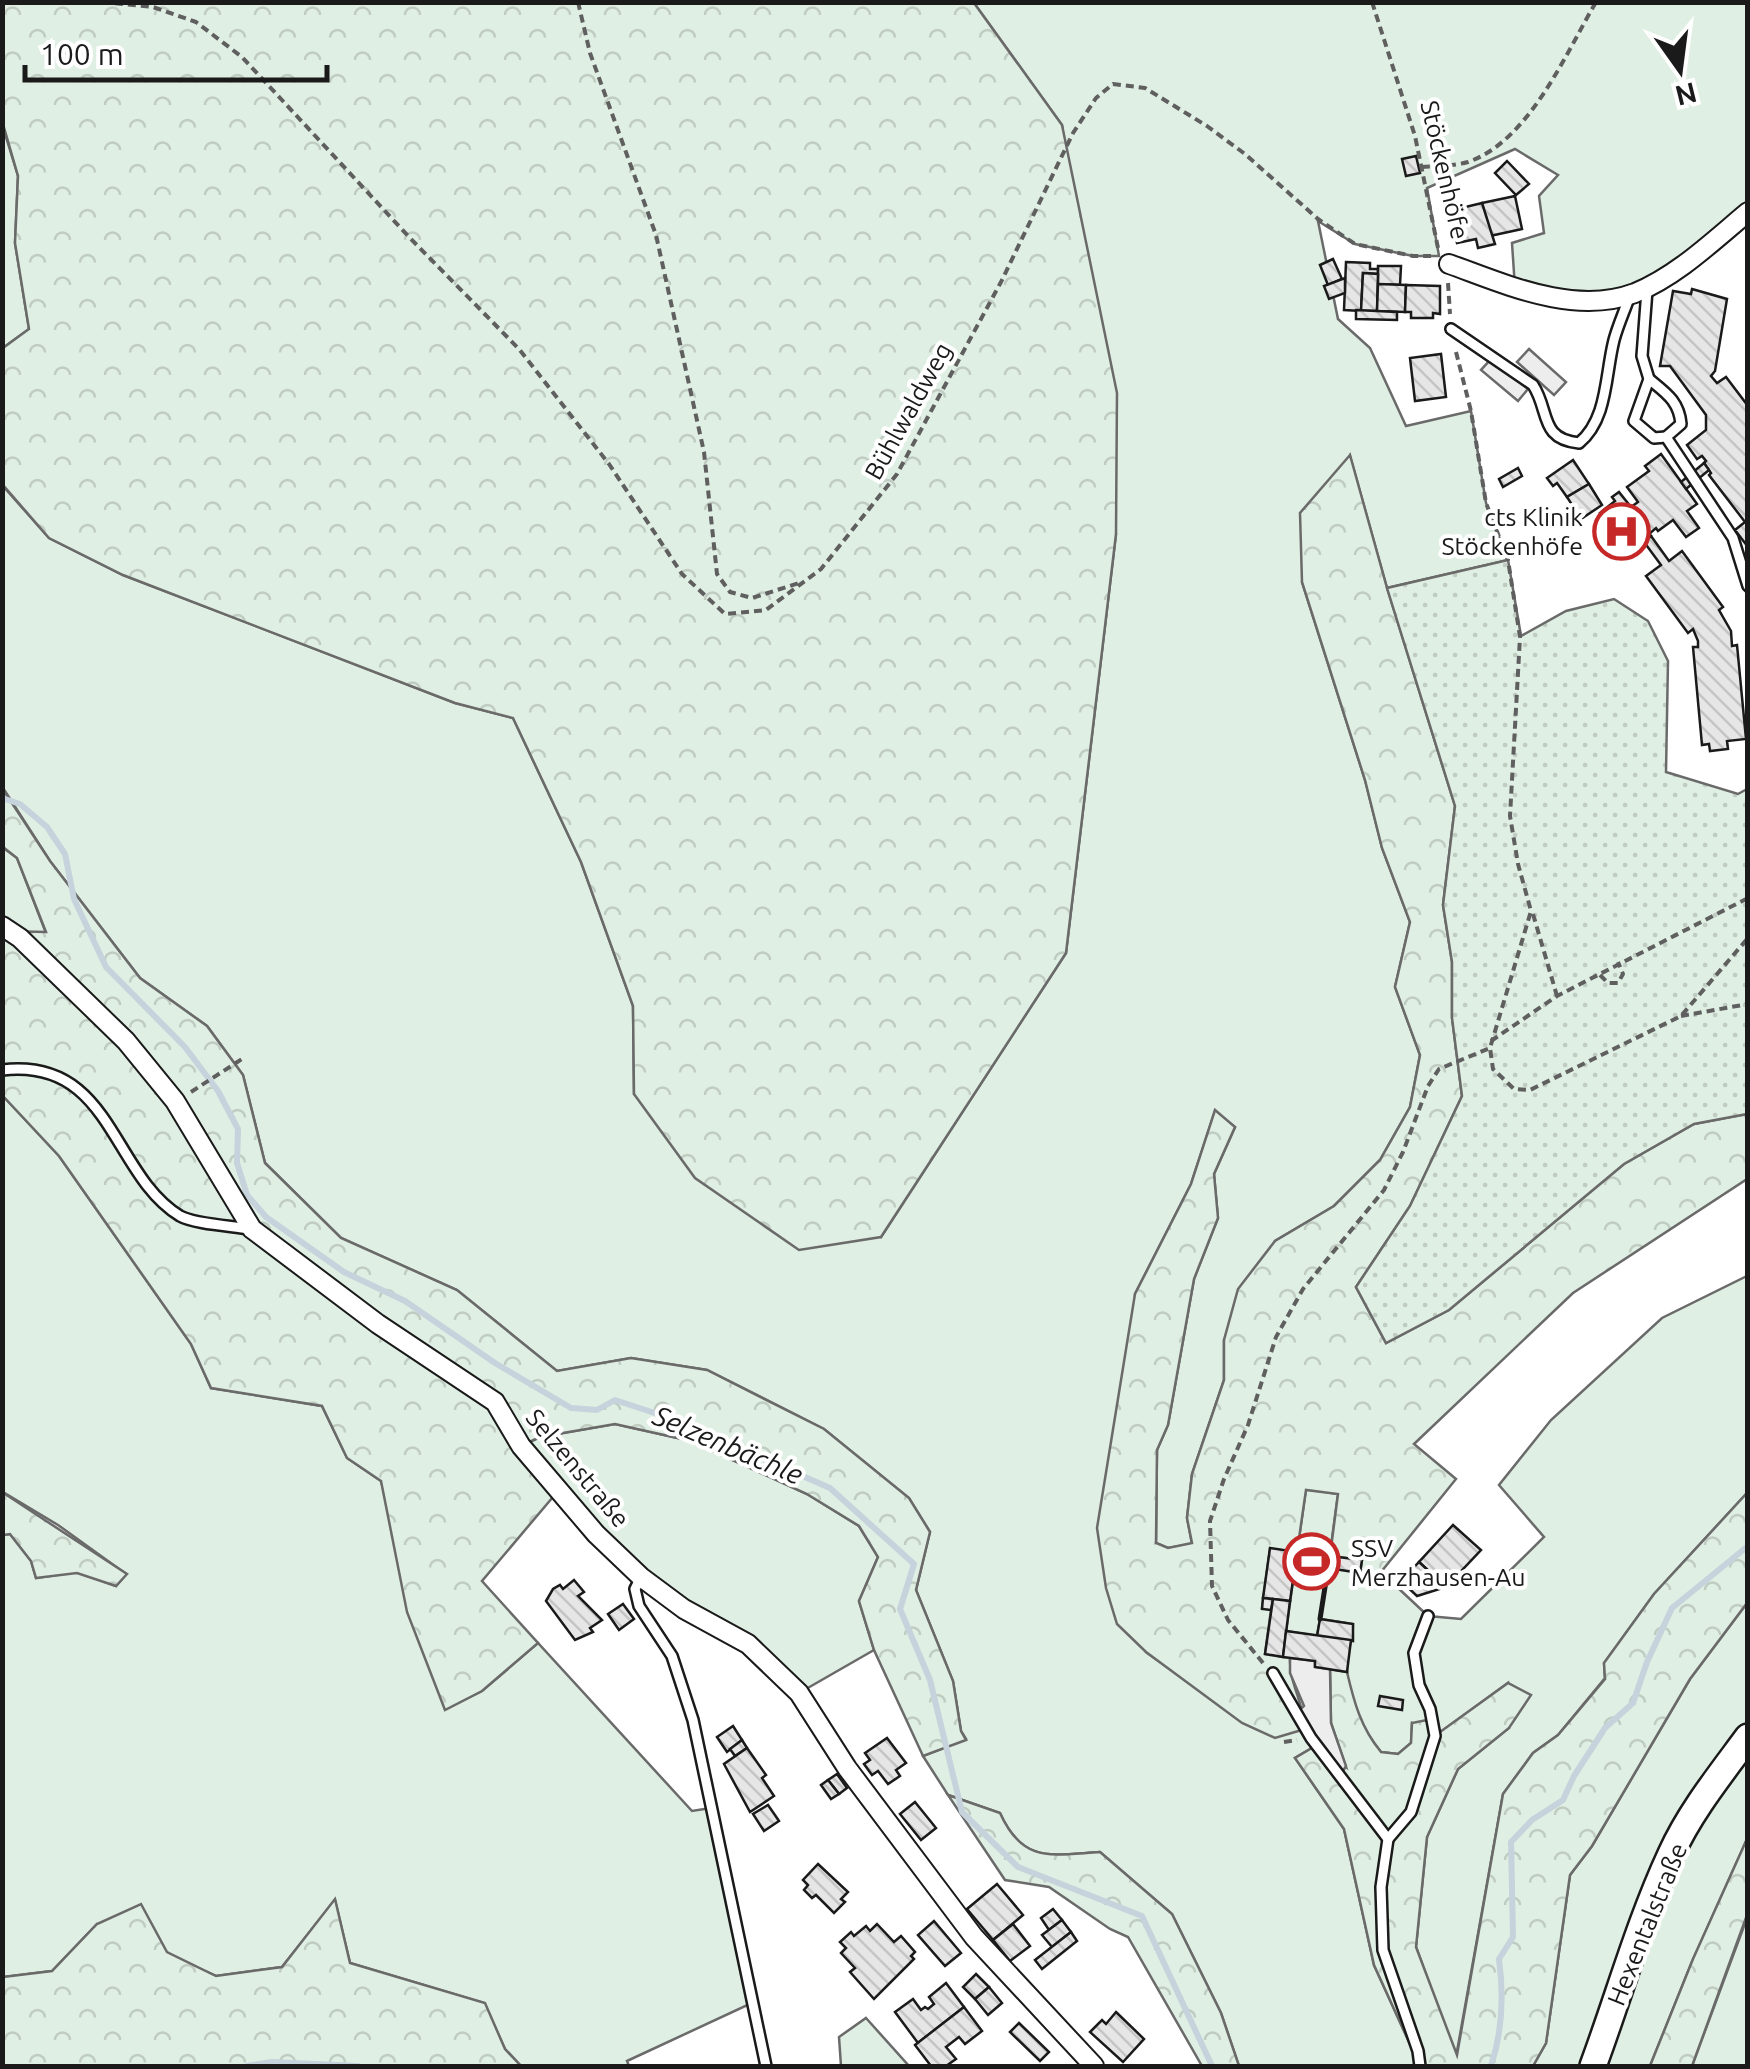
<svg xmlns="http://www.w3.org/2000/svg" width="1750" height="2069" viewBox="0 0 1750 2069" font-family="Ubuntu,sans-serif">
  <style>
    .green { fill: #e0efe3; stroke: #6a6a6a; stroke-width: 2.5 }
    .forest { fill: url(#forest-crowns); stroke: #6a6a6a; stroke-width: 2.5 }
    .park { fill: url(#park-dots); stroke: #6a6a6a; stroke-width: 2.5 }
    .parking { fill: #ededed; stroke: #6a6a6a; stroke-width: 2.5 }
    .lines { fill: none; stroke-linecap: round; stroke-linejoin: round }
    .stream { stroke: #c6d2dc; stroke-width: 6 }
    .building { fill: url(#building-back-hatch); stroke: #1a1a1a; stroke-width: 2.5 }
    .service-casing { stroke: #1a1a1a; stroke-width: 14 }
    .minor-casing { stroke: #1a1a1a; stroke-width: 22 }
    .secondary-casing { stroke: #1a1a1a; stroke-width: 30 }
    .path { stroke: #5f5f5f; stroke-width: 4; stroke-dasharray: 8 5; stroke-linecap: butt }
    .service { stroke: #fff; stroke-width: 9 }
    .minor { stroke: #fff; stroke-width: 18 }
    .secondary { stroke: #fff; stroke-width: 25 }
    .wall { stroke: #1a1a1a; stroke-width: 5 }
    .labels { text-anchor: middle; stroke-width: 8; stroke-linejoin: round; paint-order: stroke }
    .street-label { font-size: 25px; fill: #1a1a1a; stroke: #fff }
    .poi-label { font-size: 25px; fill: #1a1a1a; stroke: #fff; text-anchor: end }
    .water-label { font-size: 28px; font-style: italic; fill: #1a1a1a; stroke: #fff }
  </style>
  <defs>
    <pattern id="forest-crowns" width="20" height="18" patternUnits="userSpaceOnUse" patternTransform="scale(2.5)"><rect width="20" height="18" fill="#e0efe3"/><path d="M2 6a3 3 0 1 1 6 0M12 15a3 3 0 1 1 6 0" fill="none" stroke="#c0ccc2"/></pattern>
    <pattern id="park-dots" width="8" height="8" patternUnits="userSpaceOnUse" patternTransform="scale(2.5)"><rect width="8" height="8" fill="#e0efe3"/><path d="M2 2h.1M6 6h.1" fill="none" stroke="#c0ccc2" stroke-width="1.8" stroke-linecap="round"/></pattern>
    <pattern id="building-back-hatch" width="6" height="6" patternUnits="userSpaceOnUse" patternTransform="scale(2.5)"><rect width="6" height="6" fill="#e6e6e6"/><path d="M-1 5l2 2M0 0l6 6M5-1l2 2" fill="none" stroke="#c5c5c5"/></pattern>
  </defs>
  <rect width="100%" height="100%" fill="#fff"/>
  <!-- green -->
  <g class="green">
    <path d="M974,3h773v216l-68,48 -76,33 -88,-12 -3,-45 32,-10 -5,-37 19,-21 -43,-26 -88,39 12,68h-26l-58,-12 -37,-23 20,98 32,29 36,78 65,-15 15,92 22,57 -121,28 -37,-132 -48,126 63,198 17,68 28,74 -15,65 25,68 -10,52 -30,53 -46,46 -59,35 -51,99v40l-32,94 -5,44 5,26 -24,4 -12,-5 1,-93 11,-25 26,-146 24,-61 -4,-44 21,-47 -20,-16 -24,73 -56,110 11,358 41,29 118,48 12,16 -22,13 49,71 30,136 46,101h-181l-18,-53 -49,-99 -72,-62c-49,3 -77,12 -100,-39l-52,-18 -25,-39 43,-17 -5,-8 -8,-50 -37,-91 14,-58 -21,-34 -85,-69 -117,-59 -76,-12 -74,13 -100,-81 -116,-52 -76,-75 -22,-88 -36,-49 -67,-48 -90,-117 -47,-73 -1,-303 47,53 74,37 332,128 58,15 68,144 52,144 1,88 247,143 185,-284 50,-419 -54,-409z"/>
    <polygon points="2,124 18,176 15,243 29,329 3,348"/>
    <polygon points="2,847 17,858 46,933 3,931"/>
    <polygon points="3,1096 59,1156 191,1344 211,1388 322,1406 347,1458 381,1481 445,1709 482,1691 538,1643 692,1811 711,1808 754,2002 627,2061 629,2066 521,2066 505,2049 484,2003 350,1963 335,1900 282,1967 216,1976 97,1924 52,1971 3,1977 2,1535 10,1534 31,1561 36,1578 77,1572 116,1586 126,1574 58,1525 3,1492"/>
    <path d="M1747,1276v217l-93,101 -50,69 1,15 -47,57 -25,18 -30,41 -47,263 -40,-110 11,-110 31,-68 51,-41 -1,-45 -73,53 -23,-13 -1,20 -13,11 -17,-2c-18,-22 -34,-53 -34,-82 -1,-18 6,-29 6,-46l-33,-5 -3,17 -31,-5 20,-142 32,5 -10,74 53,4 47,44 33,3 83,-82 -45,-52 52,-65 111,-102z"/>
    <polygon points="615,1424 691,1441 807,1494 859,1526 878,1557 859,1601 874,1650 799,1693 748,1644 641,1577 521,1446 540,1437"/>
    <polygon points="1747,1603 1747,1839 1691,1964 1650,2066 1533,2066 1546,2043 1570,1875 1592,1846 1690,1679"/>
    <polygon points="1747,1915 1747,2066 1692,2066 1747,1918"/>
    <polygon points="866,2018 909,2066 841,2066 839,2037"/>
  </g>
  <!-- forest -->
  <g class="forest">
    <polygon points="3,2 974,3 1062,125 1117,393 1116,534 1066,953 881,1237 799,1250 695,1178 634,1094 633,1006 581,862 513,718 455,703 123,575 49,538 3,485 3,348 29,329 15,243 18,176 3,124"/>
    <path d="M1350,455l37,133 68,218 -12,99 9,57v56l10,78 -52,110 -54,81 30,56 63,-33 175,-146 70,-40 53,-10v65l-174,114 -159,151 42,35 -75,93 -21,1 2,-13 -32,-4 8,-62 -32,-4 -9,62 -27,-3 -8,59 9,2 -6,44 25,4c-1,25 14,45 15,71l-30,9 -33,-15 -96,-71 -29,-28 -11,-36 -9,-60 38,-234 56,-110 24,-74 20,17 -21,47 4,44 -24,61 -26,146 -11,25 -1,93 12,5 24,-5 -5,-25 5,-44 32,-94v-40l14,-51 37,-48 59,-35 46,-46 30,-53 10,-52 -25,-68 15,-65 -28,-74 -17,-68 -63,-198 -2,-69z"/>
    <polygon points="2,788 50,861 140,978 207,1026 243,1075 265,1163 341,1238 457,1290 557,1371 631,1358 707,1370 824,1429 909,1498 930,1532 916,1590 953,1681 961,1731 966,1740 923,1756 874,1650 859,1601 878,1557 859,1526 807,1494 691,1441 615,1424 540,1437 521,1446 558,1491 482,1581 538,1643 482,1691 445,1710 407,1612 381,1481 347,1458 322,1406 211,1388 191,1344 59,1156 3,1096 3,931 46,932 17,858 3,847"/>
    <polygon points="2,1492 127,1574 116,1586 77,1573 36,1578 31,1561 10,1534 3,1535"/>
    <path d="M1747,1493v110l-57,76 -98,167 -22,29 -24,168 -13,23h-113l-46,-101 -30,-136 -49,-71 22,-13 29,22 -15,-44 -1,-54 17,3c7,30 14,56 34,80l17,2 13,-11 1,-20 20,-4 4,16 72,-52 23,12 -22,33 -51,41 -31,68 -11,110 41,108 46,-261 30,-41 25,-18 47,-56 -1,-16 50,-69z"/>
    <path d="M948,1795l52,18c23,51 51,42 100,39l72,62 49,99 18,53h-37l-74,-129 -18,-8 -61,-42 -44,-7z"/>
    <polygon points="1747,1839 1747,1915 1692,2066 1650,2066 1693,1959"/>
    <polygon points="335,1899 350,1963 485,2003 505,2049 521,2066 3,2066 3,1977 52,1971 97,1924 141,1904 167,1952 216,1976 282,1967"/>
  </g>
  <!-- park -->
  <polygon class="park" points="1508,560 1521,636 1566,611 1614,599 1648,621 1668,661 1666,772 1738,794 1747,789 1747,1114 1694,1124 1624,1164 1449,1310 1386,1343 1356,1287 1410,1206 1462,1096 1452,1018 1452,962 1443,905 1455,806 1387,588"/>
  <!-- parking -->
  <g class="parking">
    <polygon points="1529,349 1566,382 1554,395 1517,362"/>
    <polygon points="1492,358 1528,389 1518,401 1481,370"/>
    <polygon points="1290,1658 1315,1661 1315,1667 1330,1669 1331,1723 1346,1766 1340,1776 1295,1714 1304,1706 1290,1673"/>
  </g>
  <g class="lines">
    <!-- stream -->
    <g class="stream">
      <polyline points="2,798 20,804 47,827 65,854 74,899 106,967 185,1047 218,1091 238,1129 237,1163 247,1195 266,1217 344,1272 405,1301 495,1363 571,1408 597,1410 615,1400 673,1419 830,1488 914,1564 900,1609 930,1680 962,1812 1018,1867 1142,1916 1212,2066"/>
      <polyline points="247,2066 272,2062 358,2066"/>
      <path d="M1491,2066c12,-36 13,-70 8,-107l14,-22 -2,-95 21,-22 31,-20 11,-24 31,-48 28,-25 14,-41 25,-54 76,-62"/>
    </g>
  </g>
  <!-- building -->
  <g class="building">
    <polygon points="1416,156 1420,173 1406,176 1402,159"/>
    <polygon points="1507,161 1529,184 1516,195 1495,173"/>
    <polygon points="1515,196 1522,229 1490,236 1482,203"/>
    <polygon points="1482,203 1495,244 1478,248 1476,239 1457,243 1449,211"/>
    <polygon points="1333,259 1342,279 1328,285 1320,265"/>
    <polygon points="1346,262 1370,263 1370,269 1378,269 1378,274 1363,273 1361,311 1344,310"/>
    <polygon points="1378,266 1401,266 1400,285 1378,284"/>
    <polygon points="1363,273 1378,274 1377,311 1361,311"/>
    <polygon points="1345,278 1345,293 1329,299 1324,286"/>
    <polygon points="1378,284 1406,285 1405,312 1377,311"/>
    <polygon points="1406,285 1440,286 1440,314 1433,313 1433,318 1411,318 1411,312 1405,312"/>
    <polygon points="1692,289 1727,299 1715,371 1711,376 1717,383 1726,377 1748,406 1748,547 1735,530 1745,522 1709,475 1711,473 1704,463 1706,461 1702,456 1697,459 1687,445 1706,430 1706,415 1670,366 1660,366 1673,291 1691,294"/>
    <polygon points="1356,310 1397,312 1397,320 1356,319"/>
    <polygon points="1441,354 1446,397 1415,401 1410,358"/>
    <polygon points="1661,454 1697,504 1687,511 1699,528 1686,537 1673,520 1658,531 1656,528 1649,534 1651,536 1629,553 1600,513 1615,501 1612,497 1619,492 1631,507 1638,502 1627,487 1649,471 1645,466"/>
    <polygon points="1573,460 1589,484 1567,497 1557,483 1553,486 1547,478"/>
    <polygon points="1704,463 1709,470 1686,489 1681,482"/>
    <polygon points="1518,468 1522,476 1503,487 1499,479"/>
    <polygon points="1589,484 1602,505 1581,519 1567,497"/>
    <polygon points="1651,536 1669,561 1682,551 1723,607 1719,610 1731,631 1732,646 1737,645 1746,739 1727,741 1728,749 1710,751 1709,744 1702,745 1693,647 1698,647 1698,641 1693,629 1688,633 1646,576 1661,565 1644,542"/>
    <polygon points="1453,1525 1481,1550 1446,1587 1419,1562"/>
    <polygon points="1270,1548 1297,1552 1290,1601 1263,1598"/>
    <polygon points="1330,1556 1362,1560 1360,1573 1328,1568"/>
    <polygon points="1419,1562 1446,1587 1417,1596 1401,1581"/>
    <polygon points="574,1580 584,1592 578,1596 602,1620 590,1628 593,1632 575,1640 546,1601 553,1589 560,1585 563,1589"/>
    <polygon points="1263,1598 1273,1599 1271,1610 1262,1609"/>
    <polygon points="1273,1599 1290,1601 1283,1657 1265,1654"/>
    <polygon points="623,1604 634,1619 619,1630 608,1614"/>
    <polygon points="1320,1619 1353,1624 1353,1641 1317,1636"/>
    <polygon points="1286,1631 1351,1640 1347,1672 1315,1667 1315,1661 1283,1657"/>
    <polygon points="1380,1696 1403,1700 1402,1710 1378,1706"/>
    <polygon points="733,1726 742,1740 727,1752 717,1737"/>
    <polygon points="887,1738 906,1763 896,1770 900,1776 888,1784 878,1771 872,1775 864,1764 870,1760 865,1753"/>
    <polygon points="742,1740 747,1748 735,1756 730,1749"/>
    <polygon points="747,1748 766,1775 762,1778 774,1796 750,1812 724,1764"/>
    <polygon points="837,1774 847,1788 839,1794 828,1780"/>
    <polygon points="828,1780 839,1794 831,1799 821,1785"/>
    <polygon points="915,1802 936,1828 921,1840 900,1814"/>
    <polygon points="768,1805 779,1821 764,1831 753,1814"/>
    <polygon points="818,1864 848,1892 841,1899 845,1902 834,1913 816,1895 812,1898 804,1890 808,1885 803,1880"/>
    <polygon points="997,1884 1023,1915 993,1940 967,1909"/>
    <polygon points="1053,1909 1062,1920 1049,1930 1041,1918"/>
    <polygon points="1062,1920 1071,1932 1052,1947 1042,1935"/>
    <polygon points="934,1921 961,1953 945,1966 918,1935"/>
    <polygon points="877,1924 894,1942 901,1936 915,1952 911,1956 914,1959 874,1999 850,1972 855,1968 841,1953 846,1948 840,1942 851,1932 854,1936 866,1926 870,1931"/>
    <polygon points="1013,1924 1030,1946 1010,1961 993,1940"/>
    <polygon points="1071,1932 1077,1941 1042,1969 1035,1960"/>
    <polygon points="976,1974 989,1987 975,1999 963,1987"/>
    <polygon points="946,1983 964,2007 918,2043 895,2012 913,1999 921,2010 925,2007 928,2009 934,2004 929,1997"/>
    <polygon points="989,1987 1002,2003 988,2015 975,1999"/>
    <polygon points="964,2007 982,2031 965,2044 959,2037 946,2047 956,2059 946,2066 931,2066 915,2045"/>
    <polygon points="1116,2012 1144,2039 1123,2062 1090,2032 1102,2020 1106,2024"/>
    <polygon points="1019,2023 1049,2052 1040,2061 1010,2032"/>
  </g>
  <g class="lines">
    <defs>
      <g id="service">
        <polyline points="1647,290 1642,356 1649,379 1634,421 1654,438 1666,437 1733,538 1748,586"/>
        <path d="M1451,329l82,56c17,26 6,54 46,58 29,-24 26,-68 35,-103 4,-15 11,-30 16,-45"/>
        <path d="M1649,379c17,14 30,22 32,45l-15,13"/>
        <path d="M2,1070c110,-13 109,104 178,146 14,8 52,10 69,13"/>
        <polyline points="641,1577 635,1589 639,1606 672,1656 693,1720 766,2066"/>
        <polyline points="1273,1673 1311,1738 1388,1839 1381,1887 1383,1950 1418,2051 1420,2066"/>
        <polyline points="1388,1839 1411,1812 1435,1736 1430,1709 1419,1685 1414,1653 1428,1616"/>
      </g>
      <g id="minor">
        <path d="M1449,264c56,20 125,52 186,29 42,-17 78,-52 113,-81"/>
        <polyline points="2,926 20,938 126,1041 175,1101 252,1229 378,1324 495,1402 521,1446 596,1534 641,1577 684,1609 748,1644 799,1693 847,1768 974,1937 1094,2066"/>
      </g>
      <path id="secondary" d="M1593,2066c26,-70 46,-143 78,-212 19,-42 49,-79 77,-117"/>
    </defs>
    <!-- service casing -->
    <use href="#service" class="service-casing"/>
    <!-- minor casing -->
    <use href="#minor" class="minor-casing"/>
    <!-- secondary casing -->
    <use href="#secondary" class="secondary-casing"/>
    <!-- path -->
    <g class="path">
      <polyline points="102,2 153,7 196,22 242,57 410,238 519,349 609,464 682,574 725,614 766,610 821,569 897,474 1001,282 1073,133 1096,98 1113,84 1145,88 1207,126 1245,154 1318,219 1355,244 1413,256 1431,256"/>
      <polyline points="578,2 590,53 656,235 704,452 717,574 730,592 752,598 799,583"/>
      <polyline points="1372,2 1415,136 1438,248"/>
      <path d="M1422,167c14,-1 32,-1 46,-5 61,-21 97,-107 128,-160"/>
      <polyline points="1448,283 1450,314"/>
      <polyline points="1456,352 1471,411 1486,503 1508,560 1520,637 1510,816 1518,864 1531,911 1490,1048 1493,1069 1514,1089 1530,1090 1681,1016 1748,938"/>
      <polyline points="1533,914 1557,996"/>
      <polyline points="1600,975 1608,983 1618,983 1623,974 1618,962"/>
      <polyline points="1681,1016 1748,1004"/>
      <polyline points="1491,1041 1557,996 1748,898"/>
      <polyline points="191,1092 242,1059"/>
      <polyline points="1263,1663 1228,1620 1212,1586 1210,1521 1224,1479 1248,1425 1276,1337 1303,1289 1384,1190 1403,1152 1428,1086 1439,1069 1490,1048"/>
      <polyline points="1284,1742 1297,1740"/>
    </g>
    <!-- service -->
    <use href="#service" class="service"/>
    <!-- minor -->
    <use href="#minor" class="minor"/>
    <!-- secondary -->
    <use href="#secondary" class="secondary"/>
    <!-- wall -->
    <polyline class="wall" points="1320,1619 1328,1568"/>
  </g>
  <!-- icons -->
  <defs>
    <symbol id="hospital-ring" viewBox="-11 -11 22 22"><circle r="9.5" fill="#fff" stroke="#c62828" stroke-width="1.5"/><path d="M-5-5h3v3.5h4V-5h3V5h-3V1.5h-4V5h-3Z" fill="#c62828"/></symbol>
    <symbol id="stadium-ring" viewBox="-11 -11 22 22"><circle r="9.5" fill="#fff" stroke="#c62828" stroke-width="1.5"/><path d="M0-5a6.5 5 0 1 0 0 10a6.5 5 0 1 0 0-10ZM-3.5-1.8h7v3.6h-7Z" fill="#c62828"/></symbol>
  </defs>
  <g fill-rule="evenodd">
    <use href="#hospital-ring" x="1590" y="500" width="63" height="63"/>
    <use href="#stadium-ring" x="1280" y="1530" width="63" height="63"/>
  </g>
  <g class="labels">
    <!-- street labels -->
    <g class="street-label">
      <text transform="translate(1445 170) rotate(77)" y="9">Stöckenhöfe</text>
      <text transform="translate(908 411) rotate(-61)" y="9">Bühlwaldweg</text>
      <text transform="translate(578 1468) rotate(50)" y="9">Selzenstraße</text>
      <text transform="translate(1647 1924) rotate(-68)" y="9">Hexentalstraße</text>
    </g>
    <!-- poi labels -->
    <g class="poi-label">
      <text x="1583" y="526">cts Klinik<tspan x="1583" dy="29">Stöckenhöfe</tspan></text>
      <text x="1351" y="1557" text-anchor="start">SSV<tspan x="1351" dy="29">Merzhausen-Au</tspan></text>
    </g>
    <!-- water labels -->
    <g class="water-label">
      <text transform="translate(728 1445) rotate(23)" y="10">Selzenbächle</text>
    </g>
  </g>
  <!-- border -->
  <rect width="1750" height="2069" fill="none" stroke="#1a1a1a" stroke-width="10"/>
  <!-- north arrow -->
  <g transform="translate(1680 70) rotate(166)" stroke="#ffffff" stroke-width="8" paint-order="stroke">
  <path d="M0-8L18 38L0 25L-18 38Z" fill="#1a1a1a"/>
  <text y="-15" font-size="28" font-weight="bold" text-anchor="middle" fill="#1a1a1a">N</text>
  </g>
  <!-- scale -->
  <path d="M25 65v15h302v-15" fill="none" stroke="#1a1a1a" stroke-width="5"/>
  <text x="40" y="65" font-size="30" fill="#1a1a1a" stroke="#ffffff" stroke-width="8" paint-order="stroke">100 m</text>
</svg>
